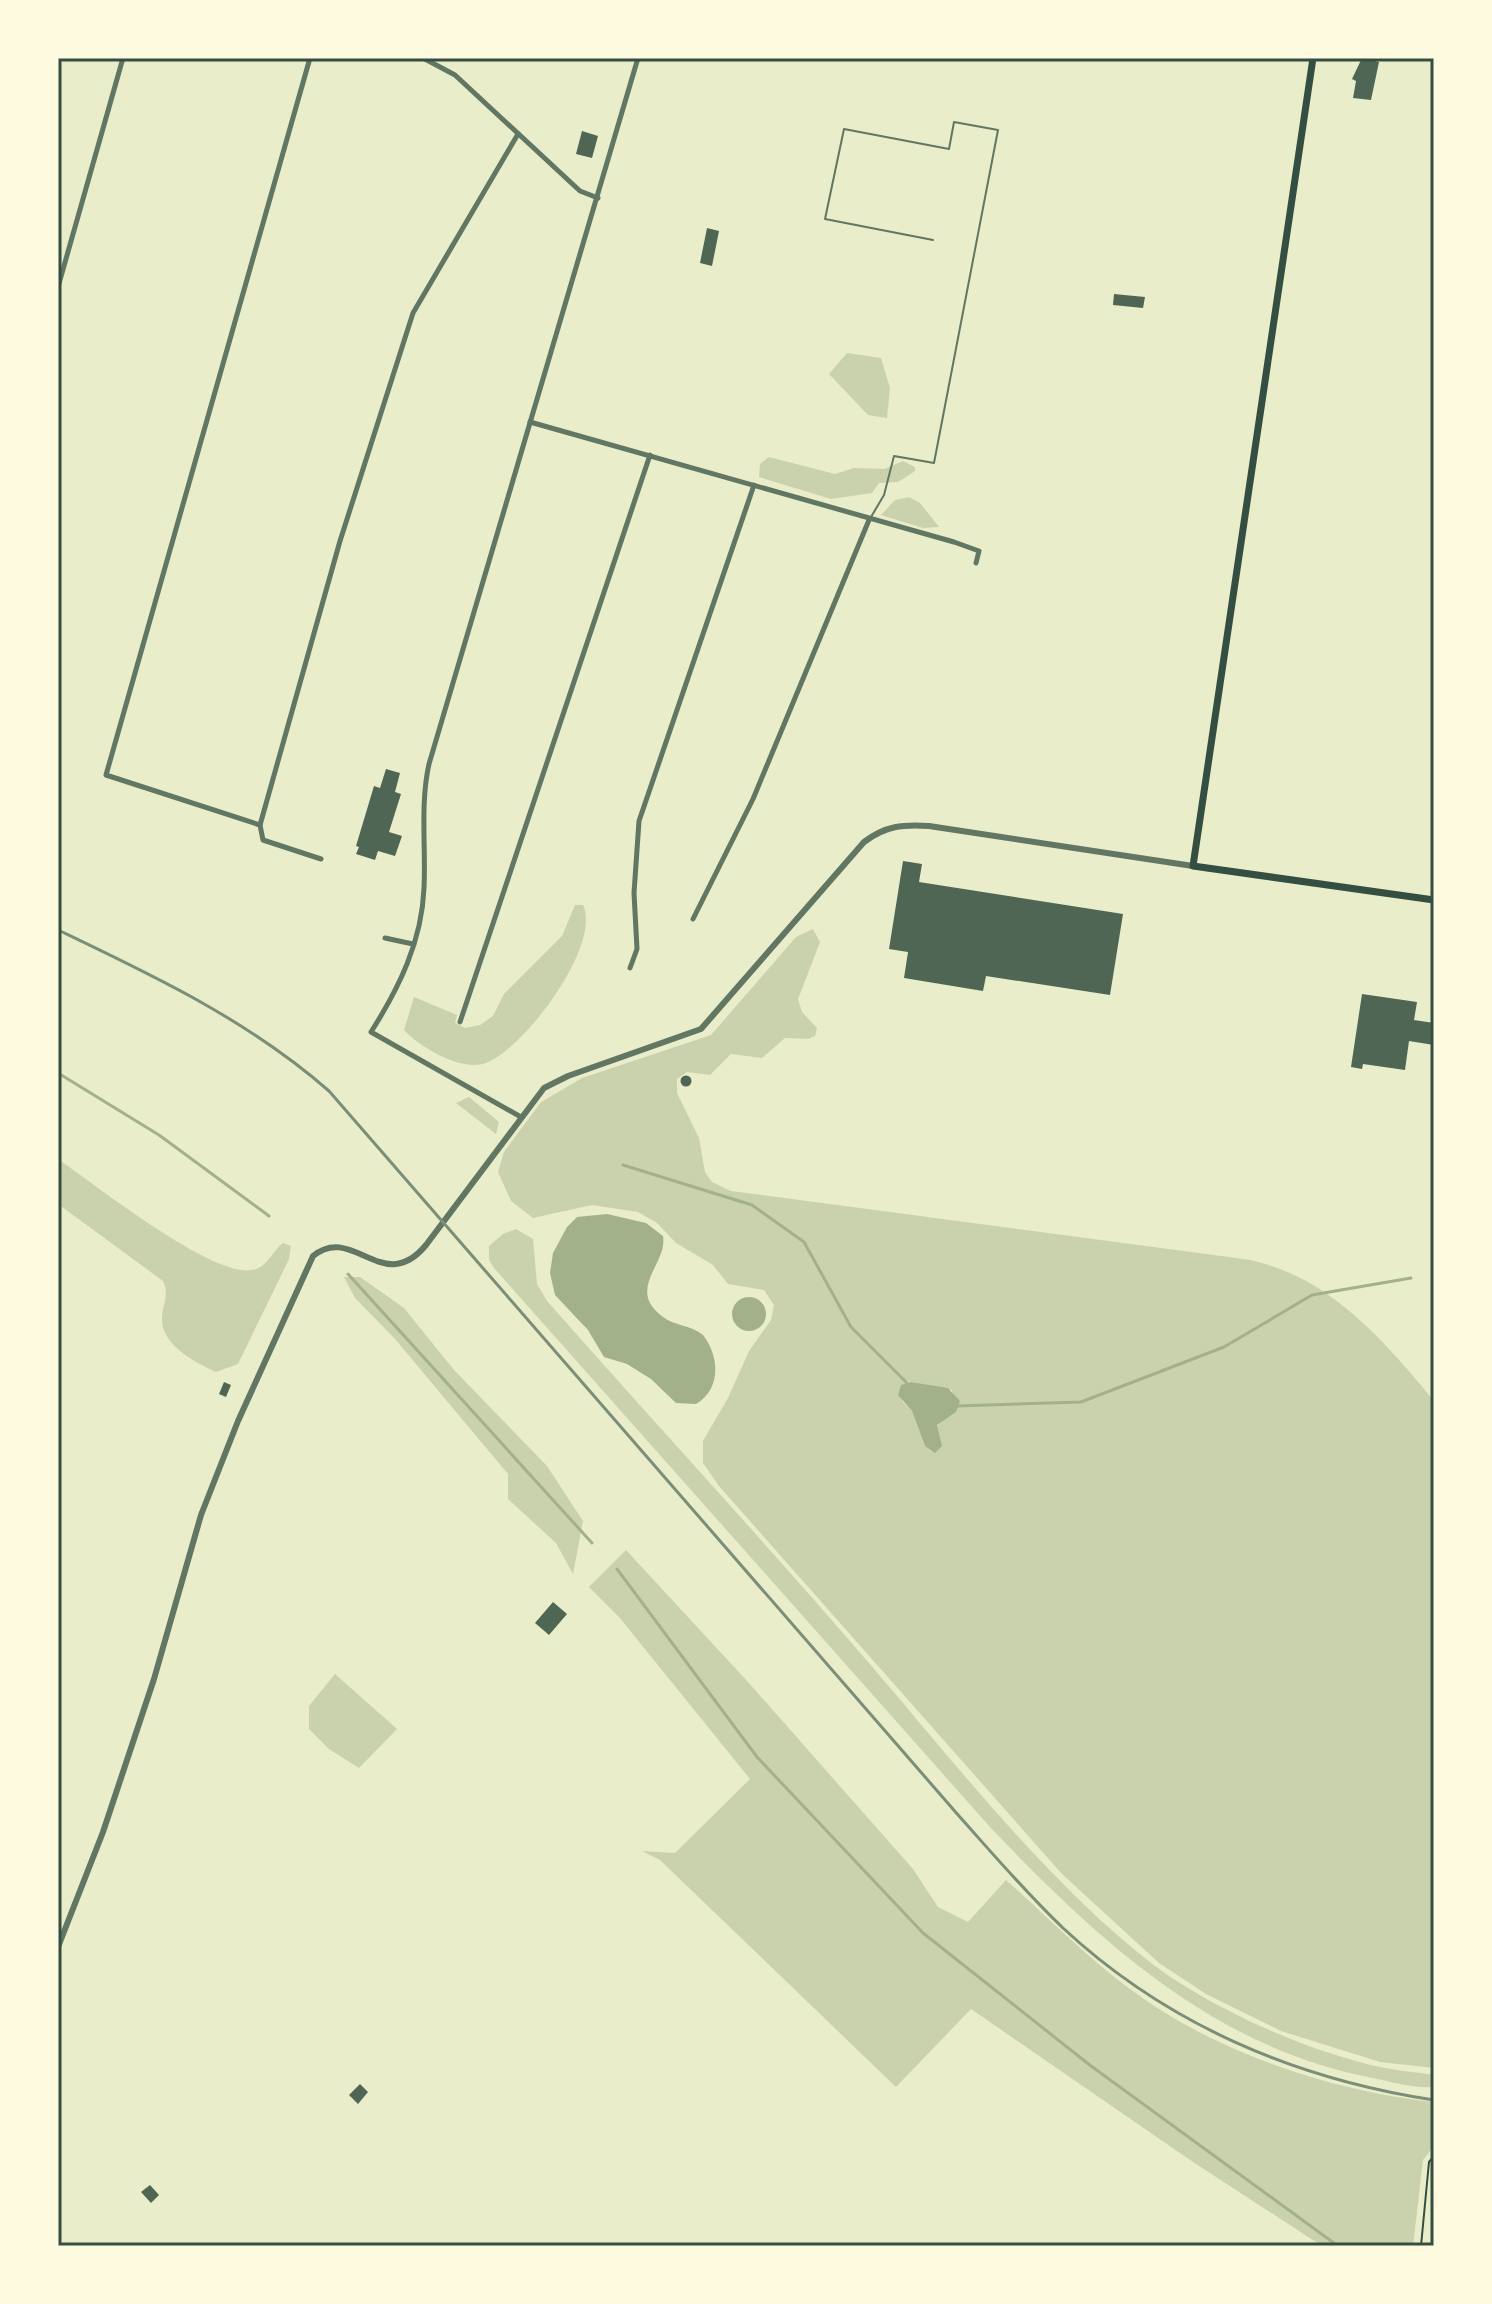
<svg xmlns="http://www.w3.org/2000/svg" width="1492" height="2304" viewBox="0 0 1492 2304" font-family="Arial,sans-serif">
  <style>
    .green { fill: #cad2ad; fill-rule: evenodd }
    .water { fill: #a3b18a }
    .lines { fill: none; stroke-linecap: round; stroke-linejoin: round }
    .stream { stroke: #a3b18a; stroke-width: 3 }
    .building { fill: #4f6655 }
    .path { stroke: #344e41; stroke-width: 2 }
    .service { stroke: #617663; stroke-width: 2 }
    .minor { stroke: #617663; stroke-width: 5 }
    .tertiary { stroke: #617663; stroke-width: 6 }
    .secondary { stroke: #344e41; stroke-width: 7 }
    .rail { stroke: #7c8e77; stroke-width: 3 }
    .neatline { fill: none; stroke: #344e41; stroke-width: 3 }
  </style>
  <rect width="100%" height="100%" fill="#e9edc9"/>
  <g class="green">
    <polygon points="847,353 881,358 890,388 887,418 868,415 829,374"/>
    <polygon points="769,457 835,474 854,468 884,469 903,461 915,467 915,471 898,482 879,483 872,493 831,499 759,477 760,464"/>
    <polygon points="909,497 920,503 939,527 923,528 881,515 895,500"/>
    <path d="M575 905H583C602 945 525 1048 486 1063 462 1072 421 1048 404 1030L414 997 457 1015 455 1023 465 1028 480 1025 493 1016 504 994 562 936Z"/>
    <path d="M813 929 820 942 798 999 802 1012 817 1028 815 1036 808 1039 785 1038 762 1058 731 1054 710 1075 687 1072 677 1079V1093L699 1138 705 1172 712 1182 731 1191 1244 1259C1326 1273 1383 1339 1434 1401V2068L1380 2062 1281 2031 1206 1994 1159 1963 1062 1874 719 1486 703 1463V1441L728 1398 749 1351 771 1320 774 1305 764 1290 728 1284 713 1265 676 1243 657 1223 638 1212 592 1205 533 1218 511 1201 498 1172 504 1152 541 1102 582 1078 711 1035 796 937ZM907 1381 952 1390 953 1414 940 1422 936 1429 941 1442 925 1446 912 1411 902 1401Z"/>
    <polygon points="469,1097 499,1122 496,1134 456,1103"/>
    <path d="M58 1159C94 1184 212 1277 251 1270 268 1268 271 1252 283 1243L291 1246 289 1259 238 1364 216 1372C196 1363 161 1345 162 1319 162 1304 170 1296 163 1281L58 1204Z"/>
    <path d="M516 1229 533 1239 537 1284 547 1301C654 1422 763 1540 869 1663 954 1762 1051 1887 1155 1966 1213 2009 1309 2052 1380 2067 1398 2071 1416 2072 1434 2075V2087C1413 2089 1389 2081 1368 2077 1212 2046 1097 1939 990 1827L494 1268 489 1260V1246L503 1234Z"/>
    <polygon points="344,1277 360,1277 404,1308 454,1370 547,1466 583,1521 573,1574 556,1543 508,1499 508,1474 395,1339 355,1298"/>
    <path d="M626 1550 748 1682 913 1869 938 1907 968 1922 1006 1880C1051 1920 1094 1965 1144 1999 1224 2055 1337 2092 1434 2102V2146L1423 2160 1413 2246H1322L1190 2160 971 2009 896 2087 660 1860 642 1851 675 1853 750 1779 619 1617 589 1587Z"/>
    <polygon points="335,1674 397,1729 359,1768 329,1749 309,1729 309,1706"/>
  </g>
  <g class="water">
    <path d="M607 1214 646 1223 663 1236C668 1264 625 1289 663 1317 675 1326 691 1325 703 1335 720 1357 721 1389 696 1404L676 1403 651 1379 627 1364 604 1357 588 1330 555 1295 550 1273 553 1253 567 1227 577 1217Z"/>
    <circle cx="749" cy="1314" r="17"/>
    <polygon points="911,1382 948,1388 960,1401 956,1412 937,1425 942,1446 935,1453 925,1446 912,1411 898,1395 901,1385"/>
  </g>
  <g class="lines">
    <g class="stream">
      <polyline points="58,1073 159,1135 269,1216"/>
      <polyline points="623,1165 752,1205 804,1242 851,1327 907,1383"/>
      <polyline points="348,1274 592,1543"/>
      <polyline points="957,1406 1081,1402 1224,1347 1312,1295 1411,1278"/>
      <polyline points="617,1569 757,1757 923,1933 1091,2066 1338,2246"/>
    </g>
  </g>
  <g class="building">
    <polygon points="1362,58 1379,62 1371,100 1353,98 1356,81 1352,79"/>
    <polygon points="582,131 598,136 592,158 576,154"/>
    <polygon points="707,228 719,231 712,266 700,263"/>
    <polygon points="1114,294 1145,297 1143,308 1113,305"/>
    <polygon points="386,769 400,773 395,792 401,794 389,832 402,836 395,856 378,851 375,860 356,854 359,847 356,846 374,786 380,788"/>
    <polygon points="903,861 922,864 919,882 1123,914 1110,995 986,976 983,991 904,978 908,952 889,949"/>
    <polygon points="1362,994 1417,1002 1414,1020 1434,1023 1434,1045 1409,1041 1405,1070 1363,1064 1362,1069 1351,1067"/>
    <circle cx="686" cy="1081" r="5.5"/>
    <polygon points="224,1382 231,1385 226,1397 219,1394"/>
    <polygon points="553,1602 567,1614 549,1635 535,1623"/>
    <polygon points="360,2084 368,2092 358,2104 349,2095"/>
    <polygon points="150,2185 159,2195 151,2203 141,2192"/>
  </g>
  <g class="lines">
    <polyline class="path" points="1421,2246 1429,2162 1434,2156"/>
    <polyline class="service" points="871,517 884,495 894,456 934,463 998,130 954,122 949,149 844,129 825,219 933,240"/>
    <g class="minor">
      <polyline points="423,58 455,75 580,191 598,198"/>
      <polyline points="58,287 123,58"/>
      <polyline points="530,422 954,542 979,551 976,563"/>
      <polyline points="260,825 106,775 310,58"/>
      <polyline points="321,859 263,840 260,825 340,541 413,313 518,134"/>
      <polyline points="693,919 753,799 869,520"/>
      <polyline points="385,938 413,944"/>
      <polyline points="630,968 637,949 634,893 639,821 754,485"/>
      <polyline points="460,1022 650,455"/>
      <path d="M521 1117 371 1032C399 988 422 941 424 888 426 847 420 804 429 764L638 58"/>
    </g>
    <path class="tertiary" d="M58 1947 103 1832 154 1679 201 1515 238 1421 313 1256C353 1223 383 1297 426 1245L544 1088 568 1076 701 1029 864 842C885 826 903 824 929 826L1193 866"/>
    <polyline class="secondary" points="1313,58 1193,866 1434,900"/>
    <path class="rail" d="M58 930C154 976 248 1020 329 1091L959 1816C993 1854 1026 1893 1063 1928 1166 2024 1295 2079 1434 2100"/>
  </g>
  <rect width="1492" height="2304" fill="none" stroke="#fefae0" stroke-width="120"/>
  <rect x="60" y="60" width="1372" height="2184" class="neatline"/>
</svg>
